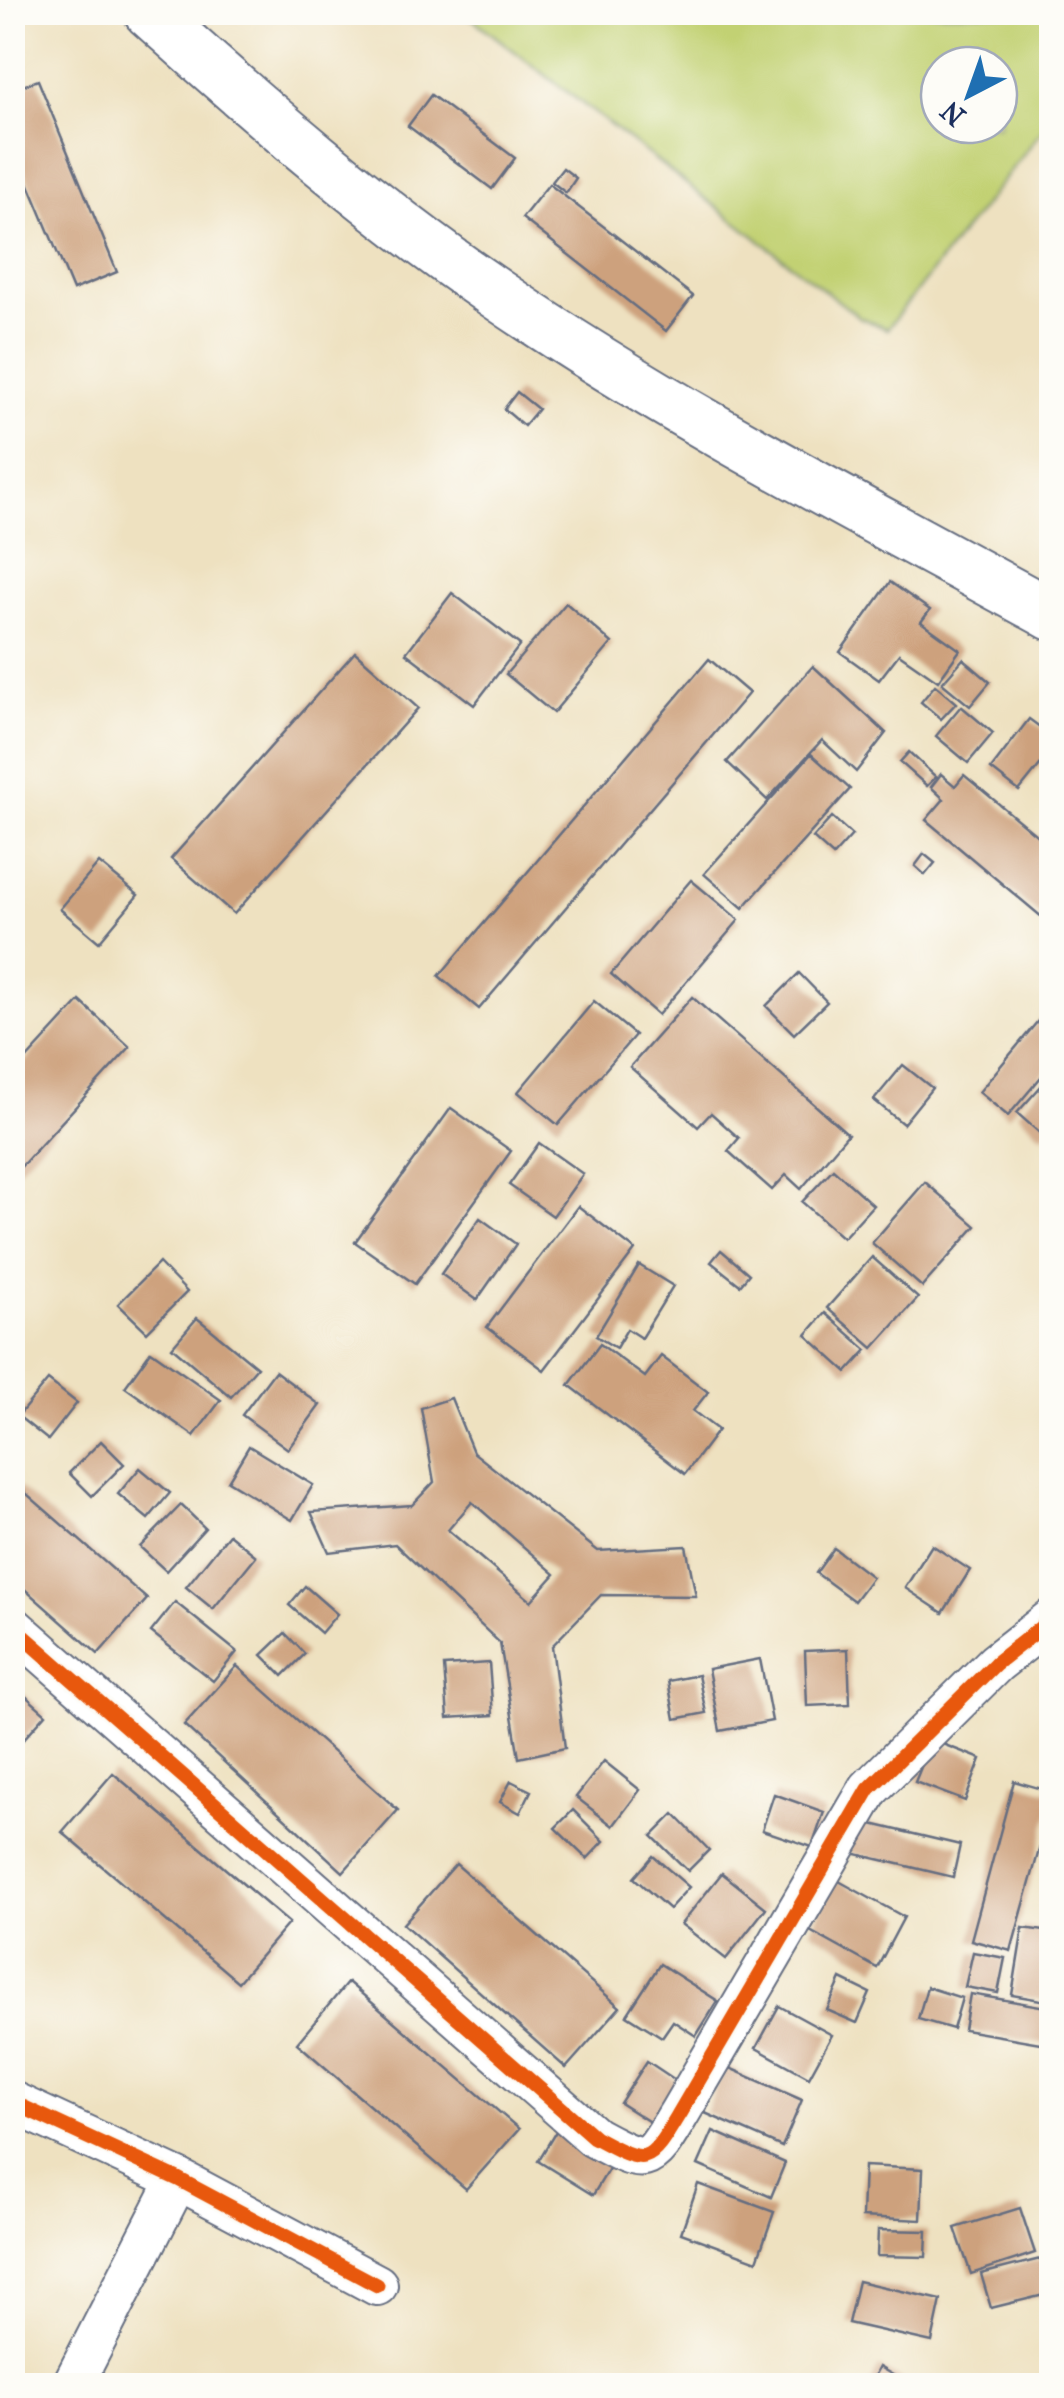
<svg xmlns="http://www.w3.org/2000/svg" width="1064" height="2398" viewBox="0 0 1064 2398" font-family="'IM FELL French Canon',serif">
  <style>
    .green { fill: #c2d173; stroke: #6e8068; stroke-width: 2.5; fill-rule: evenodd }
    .building { fill: #cda17d; fill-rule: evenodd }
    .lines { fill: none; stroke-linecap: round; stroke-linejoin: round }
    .minor-casing { stroke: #656d80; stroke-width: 44 }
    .major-casing { stroke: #656d80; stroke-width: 54 }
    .minor { stroke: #fff; stroke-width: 40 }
    .major { stroke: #fff; stroke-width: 50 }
    .cycleway-casing { stroke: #fdfcf7; stroke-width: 21 }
    .cycleway { stroke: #e8590c; stroke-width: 15 }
  </style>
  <rect width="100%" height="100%" fill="#fdfcf7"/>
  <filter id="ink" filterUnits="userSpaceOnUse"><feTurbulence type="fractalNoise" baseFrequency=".01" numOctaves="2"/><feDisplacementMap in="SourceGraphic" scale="20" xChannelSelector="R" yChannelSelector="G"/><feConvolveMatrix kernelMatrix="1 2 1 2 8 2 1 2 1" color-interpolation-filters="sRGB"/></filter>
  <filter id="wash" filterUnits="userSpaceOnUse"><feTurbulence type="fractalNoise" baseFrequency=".0048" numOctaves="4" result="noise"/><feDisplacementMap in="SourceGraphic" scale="40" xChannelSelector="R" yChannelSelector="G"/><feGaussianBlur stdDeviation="2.25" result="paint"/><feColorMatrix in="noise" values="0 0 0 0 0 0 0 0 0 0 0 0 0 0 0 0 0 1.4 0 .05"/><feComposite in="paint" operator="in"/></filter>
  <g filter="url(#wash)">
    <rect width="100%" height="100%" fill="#eee1c0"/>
    <path class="green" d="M465 13H1051V119L887 329 859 317ZM939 65H999V125H939Z"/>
    <g id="blocks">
      <g class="building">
        <polygon points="38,80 117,272 73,290 12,144 12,90"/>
        <polygon points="431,95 515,158 492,189 408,126"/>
        <polygon points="563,168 576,178 566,193 552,182"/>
        <polygon points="549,184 693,296 666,331 522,218"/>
        <polygon points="517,392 538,409 524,426 504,409"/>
        <polygon points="890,582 930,610 921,622 960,650 938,681 899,654 879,680 840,652"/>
        <polygon points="452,593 520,645 474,705 406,653"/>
        <polygon points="566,603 612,643 553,713 506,674"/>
        <polygon points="355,652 418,708 234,914 171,859"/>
        <polygon points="709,659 749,693 479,1009 439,976"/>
        <polygon points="963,659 990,682 970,706 942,683"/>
        <polygon points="813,666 886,733 856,772 822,740 767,800 727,762"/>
        <polygon points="935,685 956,703 941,719 921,702"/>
        <polygon points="961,706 993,733 968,763 936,736"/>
        <polygon points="1029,719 1052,736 1052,750 1019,791 991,769"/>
        <polygon points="909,752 936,777 927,786 900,762"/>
        <polygon points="811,754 850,789 743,908 704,874"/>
        <polygon points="941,774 955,786 964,775 1052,848 1052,908 1043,918 926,820 944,799 931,787"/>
        <polygon points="832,817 852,835 833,856 813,838"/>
        <polygon points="924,854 935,863 925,875 915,866"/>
        <polygon points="99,863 138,895 99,942 60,909"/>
        <polygon points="691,880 739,920 658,1015 611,974"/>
        <polygon points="799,973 827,1002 794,1034 766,1006"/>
        <polygon points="692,997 848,1134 801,1189 786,1175 772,1190 728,1151 739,1138 711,1113 698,1127 630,1067"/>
        <polygon points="80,1001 130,1047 16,1172 12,1169 12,1075"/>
        <polygon points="594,1001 635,1035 558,1125 518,1092"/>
        <polygon points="1052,1004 1052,1064 1008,1116 979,1092"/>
        <polygon points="903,1065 932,1088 903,1124 874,1100"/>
        <polygon points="1052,1074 1052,1126 1043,1136 1017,1113"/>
        <polygon points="451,1108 511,1151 415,1284 355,1242"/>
        <polygon points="539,1143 583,1174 553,1216 509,1185"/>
        <polygon points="833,1169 873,1205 843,1238 802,1202"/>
        <polygon points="925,1182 976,1226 922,1287 872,1243"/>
        <polygon points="578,1206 635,1250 544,1370 487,1327"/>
        <polygon points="480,1218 516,1244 477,1300 441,1274"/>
        <polygon points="721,1250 749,1274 740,1285 711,1262"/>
        <polygon points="872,1257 918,1298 873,1348 827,1308"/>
        <polygon points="159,1263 187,1292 147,1332 118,1304"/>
        <polygon points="639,1265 673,1286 641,1338 627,1329 616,1348 596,1336"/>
        <polygon points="825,1313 867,1350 847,1372 806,1335"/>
        <polygon points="197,1318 257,1367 231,1397 172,1347"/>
        <polygon points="600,1344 645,1377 661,1356 708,1392 693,1411 718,1430 685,1474 569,1385"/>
        <polygon points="151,1351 221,1400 194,1436 125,1387"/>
        <polygon points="275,1371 320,1405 288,1449 242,1415"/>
        <polygon points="48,1380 77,1403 48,1440 18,1416"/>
        <path d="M451 1398 473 1452 598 1551 686 1546 696 1596 601 1595 552 1646 565 1748 519 1758 500 1643 395 1544 329 1552 311 1512 412 1505 434 1482 421 1408ZM472 1502 555 1574 531 1601 448 1530Z"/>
        <polygon points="101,1441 124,1464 92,1496 69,1473"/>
        <polygon points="249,1446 313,1485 292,1520 228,1481"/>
        <polygon points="140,1468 170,1493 148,1519 118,1494"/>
        <polygon points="12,1481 147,1599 98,1654 12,1578"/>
        <polygon points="181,1505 205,1528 166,1571 140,1547"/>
        <polygon points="229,1534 256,1556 213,1609 186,1587"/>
        <polygon points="932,1545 970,1570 943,1613 905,1588"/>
        <polygon points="834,1548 872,1577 854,1601 816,1573"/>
        <polygon points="305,1586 337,1614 321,1633 289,1605"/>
        <polygon points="175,1602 237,1652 213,1681 151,1632"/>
        <polygon points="285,1633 305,1654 283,1676 262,1655"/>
        <polygon points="848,1649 850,1704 807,1706 805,1651"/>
        <polygon points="760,1659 772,1721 720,1731 708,1669"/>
        <polygon points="489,1663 493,1715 448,1718 444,1666"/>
        <polygon points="237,1666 398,1810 343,1872 184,1725"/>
        <polygon points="698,1675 706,1713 675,1719 668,1681"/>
        <polygon points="12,1684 46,1714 12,1752"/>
        <polygon points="932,1740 981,1759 965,1801 915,1782"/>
        <polygon points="604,1761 640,1790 613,1826 576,1797"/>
        <polygon points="113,1773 289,1923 238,1982 62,1832"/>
        <polygon points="511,1781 531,1791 520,1813 500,1802"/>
        <polygon points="1014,1781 1052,1792 1052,1803 1011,1951 971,1940"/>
        <polygon points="774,1794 824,1812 812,1847 762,1830"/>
        <polygon points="573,1810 604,1841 587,1859 555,1828"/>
        <polygon points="674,1814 709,1850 688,1871 652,1836"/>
        <polygon points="855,1820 960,1845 953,1877 848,1852"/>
        <polygon points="653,1856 689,1887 669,1909 634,1878"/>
        <polygon points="456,1864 620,2007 566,2068 403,1924"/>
        <polygon points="722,1873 766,1908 726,1959 681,1924"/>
        <polygon points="837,1880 904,1917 877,1968 810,1931"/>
        <polygon points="1023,1928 1052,1932 1052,2002 1012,1995"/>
        <polygon points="973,1952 1005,1958 998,1993 965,1987"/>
        <polygon points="660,1964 718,2001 696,2036 673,2021 662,2037 627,2015"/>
        <polygon points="841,1979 870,1993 857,2023 827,2010"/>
        <polygon points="348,1982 519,2129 466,2189 297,2043"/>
        <polygon points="927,1987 962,1998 953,2029 918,2019"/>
        <polygon points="970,1994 1052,2008 1052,2045 964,2030"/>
        <polygon points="779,2006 832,2035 809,2077 756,2048"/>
        <polygon points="647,2061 686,2087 659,2128 620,2103"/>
        <polygon points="725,2066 802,2100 782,2147 705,2113"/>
        <polygon points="558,2128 613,2162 593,2195 538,2161"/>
        <polygon points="713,2131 785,2163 771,2197 698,2165"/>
        <polygon points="864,2166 923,2169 921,2220 862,2217"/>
        <polygon points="698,2184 774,2212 757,2261 681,2233"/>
        <polygon points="1020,2208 1035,2253 971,2274 955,2228"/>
        <polygon points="878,2230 927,2231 926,2257 877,2256"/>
        <polygon points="1044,2258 1052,2293 991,2308 981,2274"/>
        <polygon points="858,2281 941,2300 932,2342 848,2323"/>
        <polygon points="879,2367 912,2386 869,2386"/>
      </g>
    </g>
  </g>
  <g filter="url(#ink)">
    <use href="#blocks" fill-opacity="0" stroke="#656d80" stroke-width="2.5"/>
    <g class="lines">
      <g class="minor-casing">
        <g id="minor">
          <path d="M12 1626 594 2137C649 2167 648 2165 680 2112L869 1789 996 1663 1052 1619"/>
          <polyline points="12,2102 178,2179 377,2285"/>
          <polyline points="72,2386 178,2179"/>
        </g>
      </g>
      <g class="major-casing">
        <path id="major" d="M149 12C259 111 373 210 495 293 672 414 864 512 1052 615"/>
      </g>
      <use href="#minor" class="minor"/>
      <use href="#major" class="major"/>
      <g class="cycleway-casing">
        <g id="cycleway">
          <path d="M12 1626 594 2137C649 2167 648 2165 680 2112L869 1789 996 1663 1052 1619"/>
          <polyline points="12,2102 178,2179 377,2285"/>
        </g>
      </g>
      <use href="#cycleway" class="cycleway"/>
    </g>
  </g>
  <rect width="1064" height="2398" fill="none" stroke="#fdfcf7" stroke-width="50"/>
  <g transform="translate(969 95) rotate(221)"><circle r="48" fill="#fdfcf7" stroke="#a3aaba" stroke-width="2.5"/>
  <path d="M0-8L18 38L0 25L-18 38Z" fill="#1f6fb2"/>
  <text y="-15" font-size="28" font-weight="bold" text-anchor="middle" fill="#1b2f5e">N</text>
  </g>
</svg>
